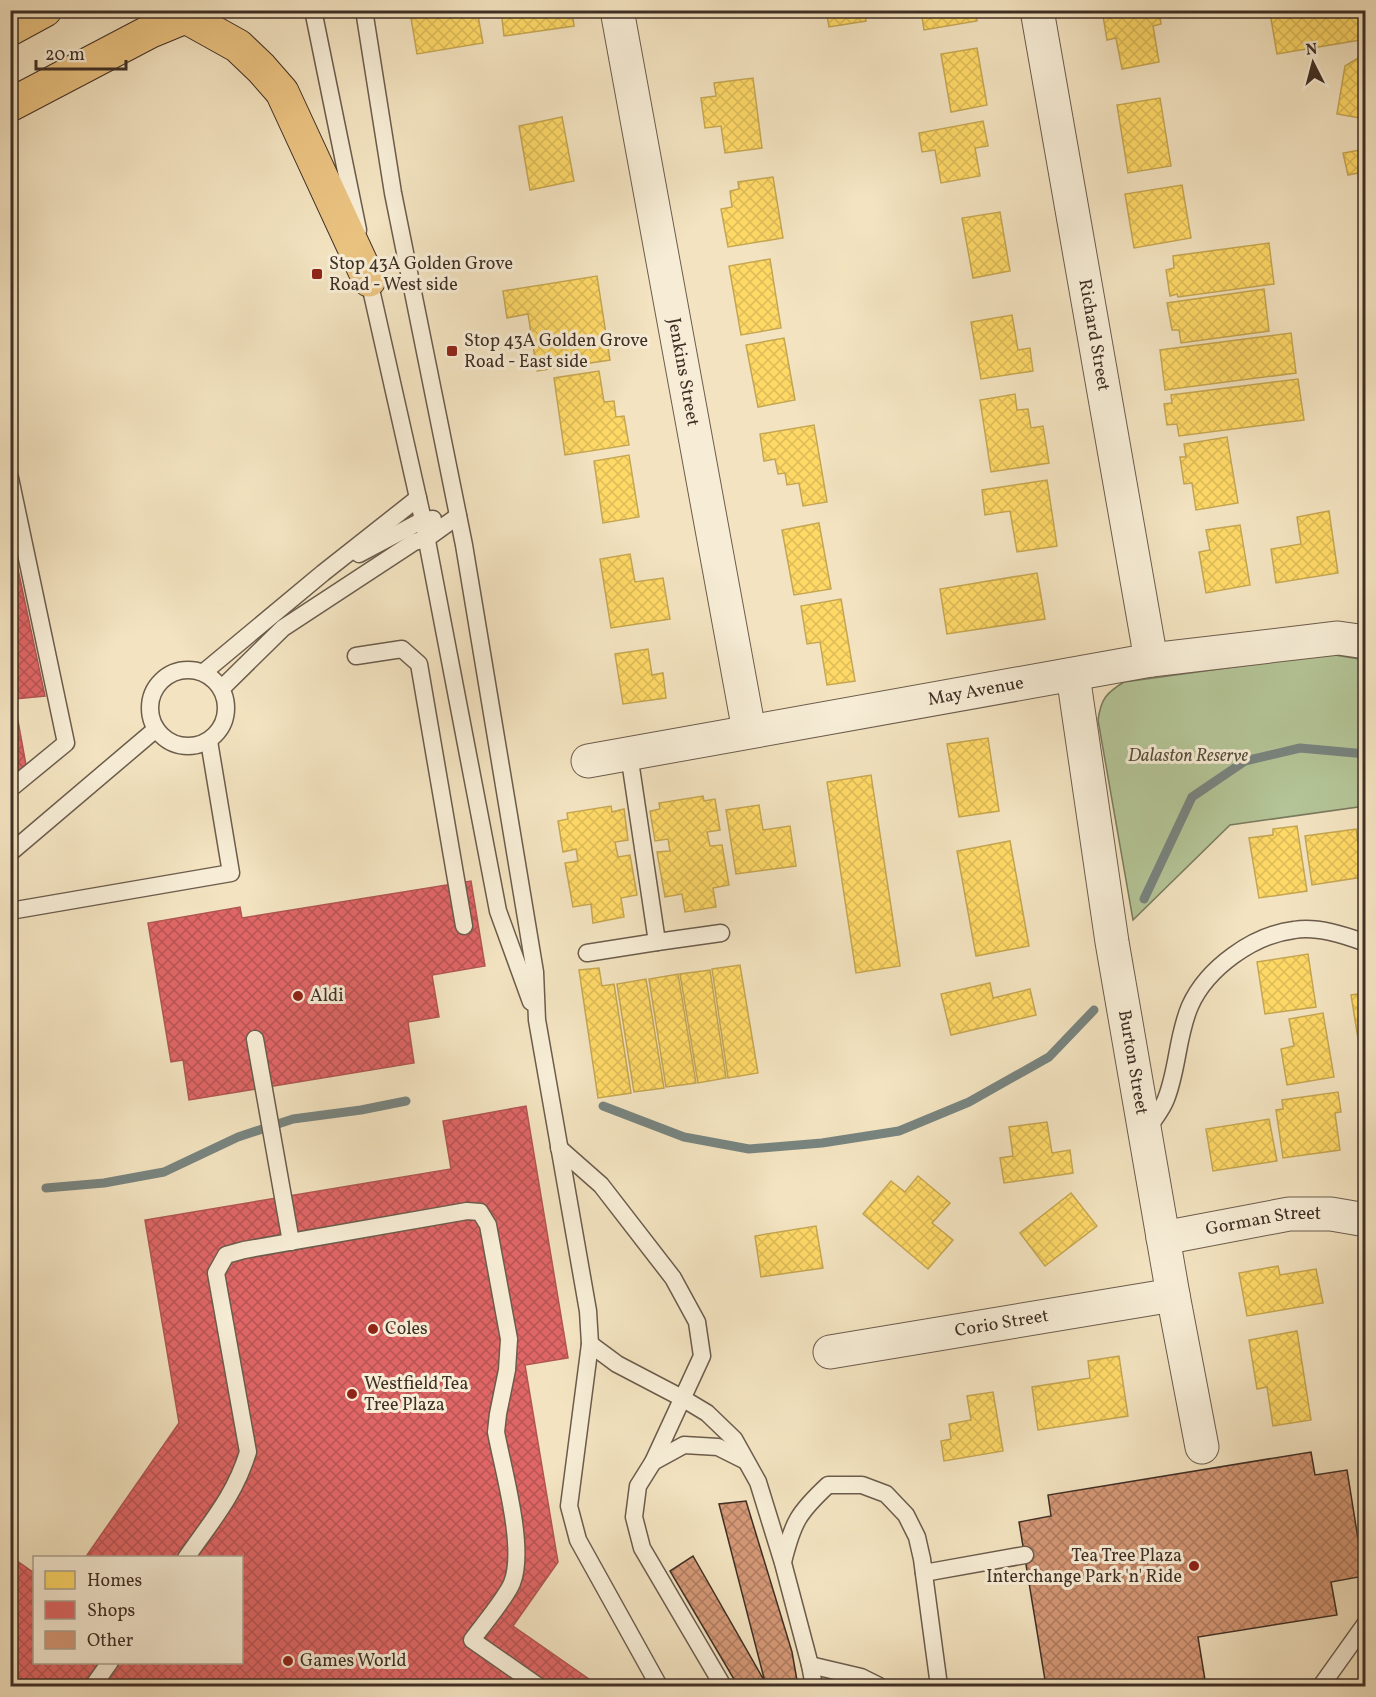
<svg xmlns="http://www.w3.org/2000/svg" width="1376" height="1697" viewBox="0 0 1376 1697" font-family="Vollkorn,serif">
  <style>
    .green { fill: #b4c597; stroke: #7a7a5e; stroke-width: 1.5 }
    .homes { fill: url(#homes-cross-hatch); stroke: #c5a652; stroke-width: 1.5 }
    .shops { fill: url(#shops-cross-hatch); stroke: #b05652; stroke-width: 1.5 }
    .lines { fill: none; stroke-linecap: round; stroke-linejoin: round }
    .stream { stroke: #78847f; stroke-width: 9 }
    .building { fill: url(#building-cross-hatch); stroke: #3f2f25; stroke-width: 1.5 }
    .lane-casing { stroke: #6c5c4c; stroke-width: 19 }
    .street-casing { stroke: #6c5c4c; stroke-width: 35 }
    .highway-casing { stroke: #3f2f25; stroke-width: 35 }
    .lane { stroke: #f7edd6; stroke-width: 16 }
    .street { stroke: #f7edd6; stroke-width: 33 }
    .highway { stroke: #eac280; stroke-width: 33 }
    .poi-dot { fill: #8f2418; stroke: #f7edd6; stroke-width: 2 }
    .labels { text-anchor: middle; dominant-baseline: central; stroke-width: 6; stroke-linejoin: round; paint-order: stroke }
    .poi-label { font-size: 18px; fill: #3f2f25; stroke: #f7edd6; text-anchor: start }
    .street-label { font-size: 18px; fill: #3f2f25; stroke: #f7edd6 }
    .park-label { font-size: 18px; font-style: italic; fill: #564d3c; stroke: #f7edd6 }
  </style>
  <defs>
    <pattern id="homes-cross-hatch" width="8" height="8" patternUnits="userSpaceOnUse" patternTransform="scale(1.5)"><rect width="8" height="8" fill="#ffd966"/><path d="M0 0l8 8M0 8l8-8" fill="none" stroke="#dcbb58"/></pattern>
    <pattern id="shops-cross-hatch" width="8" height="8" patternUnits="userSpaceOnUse" patternTransform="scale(1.5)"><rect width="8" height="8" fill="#e06666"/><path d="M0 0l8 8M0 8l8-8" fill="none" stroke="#b75454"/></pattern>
    <pattern id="building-cross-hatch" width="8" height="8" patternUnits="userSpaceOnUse" patternTransform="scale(1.5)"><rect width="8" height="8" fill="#d59876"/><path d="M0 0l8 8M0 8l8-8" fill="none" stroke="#ae7c61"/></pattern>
  </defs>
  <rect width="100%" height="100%" fill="#f3e3c0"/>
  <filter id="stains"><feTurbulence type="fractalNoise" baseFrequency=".00333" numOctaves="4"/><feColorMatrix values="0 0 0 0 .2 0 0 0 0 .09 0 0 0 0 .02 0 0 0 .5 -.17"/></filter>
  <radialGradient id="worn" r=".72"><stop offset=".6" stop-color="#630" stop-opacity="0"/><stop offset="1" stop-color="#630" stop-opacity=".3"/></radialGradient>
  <path class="green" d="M1329 654 1365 660V806L1230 825 1133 920 1098 720C1101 699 1106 693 1124 682Z"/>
  <g class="homes">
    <polygon points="417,10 477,10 483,43 417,54 410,12"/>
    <polygon points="501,10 572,10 574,26 504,36"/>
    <polygon points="826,10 865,10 866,21 829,27"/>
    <polygon points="921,10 976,10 977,21 924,30"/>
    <polygon points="1102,10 1159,10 1161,24 1153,26 1159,62 1122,69 1116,38 1107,40"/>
    <polygon points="1286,10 1366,10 1366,39 1277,54 1270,13"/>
    <polygon points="977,48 987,105 951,112 941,54"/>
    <polygon points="1366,53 1366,119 1337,114 1345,66"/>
    <polygon points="753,78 762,148 725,153 721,126 705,128 701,98 716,96 714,83"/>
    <polygon points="1160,98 1171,166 1128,173 1117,105"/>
    <polygon points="562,117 574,181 530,190 519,126"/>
    <polygon points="983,121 988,146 975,148 980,176 941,183 935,150 922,152 919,133"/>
    <polygon points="1366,149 1366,214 1358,173 1348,175 1343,153"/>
    <polygon points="773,177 783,238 728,247 721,209 732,207 730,191 739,189 738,182"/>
    <polygon points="1182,185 1191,238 1134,248 1125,194"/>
    <polygon points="1000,212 1010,271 973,278 962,218"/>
    <polygon points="1269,243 1274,284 1178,297 1177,294 1170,296 1166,270 1174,268 1173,256"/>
    <polygon points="770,259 781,328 741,335 729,266"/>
    <polygon points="597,276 610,360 537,371 528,314 507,318 503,291"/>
    <polygon points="1264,289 1269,331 1181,343 1179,330 1172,330 1167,303"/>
    <polygon points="1012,315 1018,350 1030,348 1033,371 981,379 971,322"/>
    <polygon points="1291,333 1296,373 1165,390 1160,350"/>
    <polygon points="784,338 795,400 758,407 746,345"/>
    <polygon points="599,371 604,402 614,401 616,417 624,416 629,445 565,455 554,378"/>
    <polygon points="1298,379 1304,420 1179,436 1177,424 1167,425 1164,404 1172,403 1171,395"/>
    <polygon points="1015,394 1017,410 1028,409 1031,428 1043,426 1049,463 991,472 980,400"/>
    <polygon points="814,425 827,502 803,506 799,483 787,485 785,473 778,474 775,459 764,461 760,434"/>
    <polygon points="1227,437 1238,503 1196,510 1192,483 1184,484 1180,457 1186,457 1184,444"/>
    <polygon points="629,455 639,517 603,523 594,461"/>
    <polygon points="1047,480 1057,546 1017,552 1010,511 985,515 982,490"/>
    <polygon points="1329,511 1338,573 1276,583 1271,549 1301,544 1297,517"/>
    <polygon points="819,523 831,589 794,595 782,530"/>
    <polygon points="1240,525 1250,585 1206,593 1199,552 1210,550 1206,530"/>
    <polygon points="630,554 635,582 663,578 670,619 611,628 600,559"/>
    <polygon points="1037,573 1045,619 947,634 940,589"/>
    <polygon points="841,599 855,681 827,685 820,642 807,644 801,606"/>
    <polygon points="648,649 652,675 663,673 666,698 623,704 615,654"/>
    <polygon points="988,738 999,811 959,817 947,744"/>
    <polygon points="871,775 900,966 856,973 827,782"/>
    <polygon points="703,796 704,801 715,799 720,830 707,832 710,846 722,845 729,885 713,888 716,907 685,912 682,894 665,897 657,852 670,851 668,839 655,841 650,811 660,809 659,803"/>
    <polygon points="759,805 763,830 790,826 796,866 736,874 726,810"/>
    <polygon points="611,806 612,812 624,809 628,840 615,842 618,857 630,855 637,895 621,898 624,917 593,923 591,904 573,907 565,863 578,861 576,849 563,852 558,821 568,819 567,813"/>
    <polygon points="1297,826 1307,891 1259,898 1249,838 1273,835 1273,829"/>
    <polygon points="1356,829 1363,877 1312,885 1305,836"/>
    <polygon points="1010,841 1029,946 976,956 957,851"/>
    <polygon points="1308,954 1316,1007 1265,1014 1257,962"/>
    <polygon points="740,965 758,1073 728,1078 712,969"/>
    <polygon points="599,968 602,986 614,984 631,1093 598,1098 579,970"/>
    <polygon points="710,970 726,1078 698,1083 680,974"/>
    <polygon points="678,974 696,1083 666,1087 649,979"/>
    <polygon points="646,979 664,1088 634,1092 617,984"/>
    <polygon points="990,983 993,998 1030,989 1036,1015 951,1035 941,994"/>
    <polygon points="1365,993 1366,1063 1362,1063 1351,995"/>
    <polygon points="1323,1013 1334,1077 1287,1085 1281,1049 1294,1046 1289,1019"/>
    <polygon points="1338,1092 1341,1112 1335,1113 1340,1150 1283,1158 1276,1110 1283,1109 1282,1100"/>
    <polygon points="1269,1119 1277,1161 1213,1171 1206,1129"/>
    <polygon points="1047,1122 1052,1153 1070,1150 1073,1173 1004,1183 1000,1158 1013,1156 1009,1127"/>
    <polygon points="918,1176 950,1203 932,1223 953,1240 928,1269 863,1214 891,1181 905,1192"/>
    <polygon points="1071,1193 1097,1226 1045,1266 1020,1233"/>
    <polygon points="816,1226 823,1268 761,1277 755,1236"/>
    <polygon points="1278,1266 1280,1275 1316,1269 1323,1303 1247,1316 1239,1273"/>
    <polygon points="1297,1331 1311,1420 1273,1426 1267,1387 1257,1389 1249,1340"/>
    <polygon points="1119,1356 1128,1416 1038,1430 1032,1387 1090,1378 1088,1361"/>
    <polygon points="993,1392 1003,1451 944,1461 941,1441 951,1439 949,1424 971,1420 967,1396"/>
  </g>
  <g class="shops">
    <polygon points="10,532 45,696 14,699 26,765 10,777"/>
    <polygon points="471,881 485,966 432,975 439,1017 408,1022 414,1063 189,1100 183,1060 171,1062 148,923 240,907 242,918"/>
    <polygon points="526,1106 568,1358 525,1365 558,1562 513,1626 599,1686 10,1686 10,1556 34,1573 34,1662 242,1662 242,1558 85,1558 179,1423 145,1220 451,1169 443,1121"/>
  </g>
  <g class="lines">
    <g class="stream">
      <polyline points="1144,899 1192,797 1245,761 1300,748 1366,754"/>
      <polyline points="603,1106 684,1137 749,1149 822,1143 899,1131 969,1102 1049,1057 1094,1010"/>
      <polyline points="46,1188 104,1183 164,1172 238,1137 293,1119 361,1110 406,1101"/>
    </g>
  </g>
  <g class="building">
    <polygon points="1311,1452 1315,1475 1347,1470 1364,1576 1331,1582 1337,1615 1198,1637 1206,1686 1046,1686 1019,1522 1051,1516 1048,1495"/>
    <polygon points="746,1501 792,1652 798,1686 738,1686 670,1571 693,1556 765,1682 719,1504"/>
  </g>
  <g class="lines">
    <g class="lane-casing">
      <g id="lane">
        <polyline points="313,10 358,230"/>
        <polyline points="364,10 393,193 464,545 535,972 537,1020 588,1311 590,1344 569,1506 578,1540 659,1686"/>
        <polyline points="368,276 423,520 498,911 531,1002"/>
        <polyline points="10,478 66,743 10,789"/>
        <polyline points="359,554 423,520 433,519"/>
        <polyline points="356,656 402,649 419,664 464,926"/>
        <circle cx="188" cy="708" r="38"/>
        <polyline points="204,672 323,573 418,498"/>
        <polyline points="222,688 283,628 414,542 426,539 458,516"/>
        <polyline points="10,853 156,729"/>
        <polyline points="16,910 231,873 209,741"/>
        <polyline points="657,942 721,933"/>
        <polyline points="587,953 657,942 629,754"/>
        <polyline points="255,1039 291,1242"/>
        <path d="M1147 1130C1153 1120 1162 1110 1166 1099 1178 1069 1177 1036 1190 1006 1207 968 1253 935 1294 930 1317 926 1344 935 1366 943"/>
        <polyline points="559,1148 601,1185 673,1278 697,1322 702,1356 653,1462 638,1486 634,1517 642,1548 723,1686"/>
        <polyline points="590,1344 617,1364 682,1398 707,1413 734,1439 758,1482 783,1563 810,1665 814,1686"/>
        <polyline points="653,1462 684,1445 718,1447 744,1460"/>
        <path d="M186 1558C211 1522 235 1495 248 1452L216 1273 226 1255 244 1250 467 1211 480 1212 488 1225 509 1339 507 1370 498 1414 496 1432C503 1470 526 1548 512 1583 506 1598 482 1626 472 1640L538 1686"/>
        <path d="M783 1562C793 1522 798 1513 828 1485H862L886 1494 906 1515 917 1537 922 1559 939 1686"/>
        <polyline points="924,1573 1025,1555"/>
        <polyline points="810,1665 861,1677 879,1686"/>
        <polyline points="93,1686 110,1662"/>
        <polyline points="1321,1686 1366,1623"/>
      </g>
    </g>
    <g class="street-casing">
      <g id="street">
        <path id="s1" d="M617 10 749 731"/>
        <path id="s2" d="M1037 10 1151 660"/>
        <path id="s3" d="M1073 675 1112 942 1173 1295 1202 1447"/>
        <path id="s4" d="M588 761 1151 660 1338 638 1366 642"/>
        <path id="s5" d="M1163 1238 1289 1214H1331L1366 1220"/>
        <path id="s6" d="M830 1352 1173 1295"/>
      </g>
    </g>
    <g class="highway-casing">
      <g id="highway">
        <polyline points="186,17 238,46 261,68 282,92 369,280"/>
        <polyline points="10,29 45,10"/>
        <polyline points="10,105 151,31 202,10"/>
      </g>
    </g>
    <use href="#lane" class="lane"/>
    <use href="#street" class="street"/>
    <use href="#highway" class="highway"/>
  </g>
  <g class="poi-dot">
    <rect x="311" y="268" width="12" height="12" rx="3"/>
    <rect x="446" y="345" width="12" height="12" rx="3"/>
    <circle cx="298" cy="996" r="6"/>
    <circle cx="373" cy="1329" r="6"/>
    <circle cx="352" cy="1394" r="6"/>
    <circle cx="1194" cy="1566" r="6"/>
    <circle cx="288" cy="1661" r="6"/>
  </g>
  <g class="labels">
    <g class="poi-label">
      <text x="329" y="264">Stop 43A Golden Grove<tspan x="329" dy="21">Road - West side</tspan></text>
      <text x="464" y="341">Stop 43A Golden Grove<tspan x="464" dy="21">Road - East side</tspan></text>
      <text x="310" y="996">Aldi</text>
      <text x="385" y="1329">Coles</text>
      <text x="364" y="1384">Westfield Tea<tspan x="364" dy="21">Tree Plaza</tspan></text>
      <text x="1182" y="1556" text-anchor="end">Tea Tree Plaza<tspan x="1182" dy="21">Interchange Park 'n' Ride</tspan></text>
      <text x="300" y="1661">Games World</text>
    </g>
    <g class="street-label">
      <text stroke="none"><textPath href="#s2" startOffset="330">Richard Street</textPath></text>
      <text stroke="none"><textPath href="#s1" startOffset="368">Jenkins Street</textPath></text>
      <text stroke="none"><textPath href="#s4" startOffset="394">May Avenue</textPath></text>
      <text stroke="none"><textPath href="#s3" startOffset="392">Burton Street</textPath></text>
      <text stroke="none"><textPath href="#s5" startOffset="102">Gorman Street</textPath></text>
      <text stroke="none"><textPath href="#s6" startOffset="174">Corio Street</textPath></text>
    </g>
    <g class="park-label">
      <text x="1188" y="756">Dalaston Reserve</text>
    </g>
  </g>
  <rect width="1376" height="1697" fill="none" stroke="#f3e3c0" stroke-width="36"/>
  <rect x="12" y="12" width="1352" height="1673" fill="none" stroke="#3f2f25" stroke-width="3"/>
  <rect x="18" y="18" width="1340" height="1661" fill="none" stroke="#3f2f25" stroke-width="1.5"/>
  <rect x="33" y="1556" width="210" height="108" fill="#f7edd6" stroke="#ada18f" stroke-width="1.5"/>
  <rect x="45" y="1571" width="30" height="18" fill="#ffd966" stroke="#ada18f" stroke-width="1.5"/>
  <text x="87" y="1586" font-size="18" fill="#3f2f25">Homes</text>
  <rect x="45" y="1601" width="30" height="18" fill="#e06666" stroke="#ada18f" stroke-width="1.5"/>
  <text x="87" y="1616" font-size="18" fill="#3f2f25">Shops</text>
  <rect x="45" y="1631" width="30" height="18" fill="#d59876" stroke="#ada18f" stroke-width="1.5"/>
  <text x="87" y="1646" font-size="18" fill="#3f2f25">Other</text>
  <g transform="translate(1313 63) rotate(354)" stroke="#f7edd6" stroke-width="4.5" paint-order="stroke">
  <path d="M0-4.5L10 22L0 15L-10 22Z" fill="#3f2f25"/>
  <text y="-9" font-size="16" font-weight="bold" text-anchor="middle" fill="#3f2f25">N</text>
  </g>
  <path d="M36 60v9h90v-9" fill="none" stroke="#3f2f25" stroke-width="3"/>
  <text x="45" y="60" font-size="18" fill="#3f2f25" stroke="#f7edd6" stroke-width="4.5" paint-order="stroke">20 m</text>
  <rect width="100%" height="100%" filter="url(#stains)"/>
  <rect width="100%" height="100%" fill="url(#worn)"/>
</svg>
